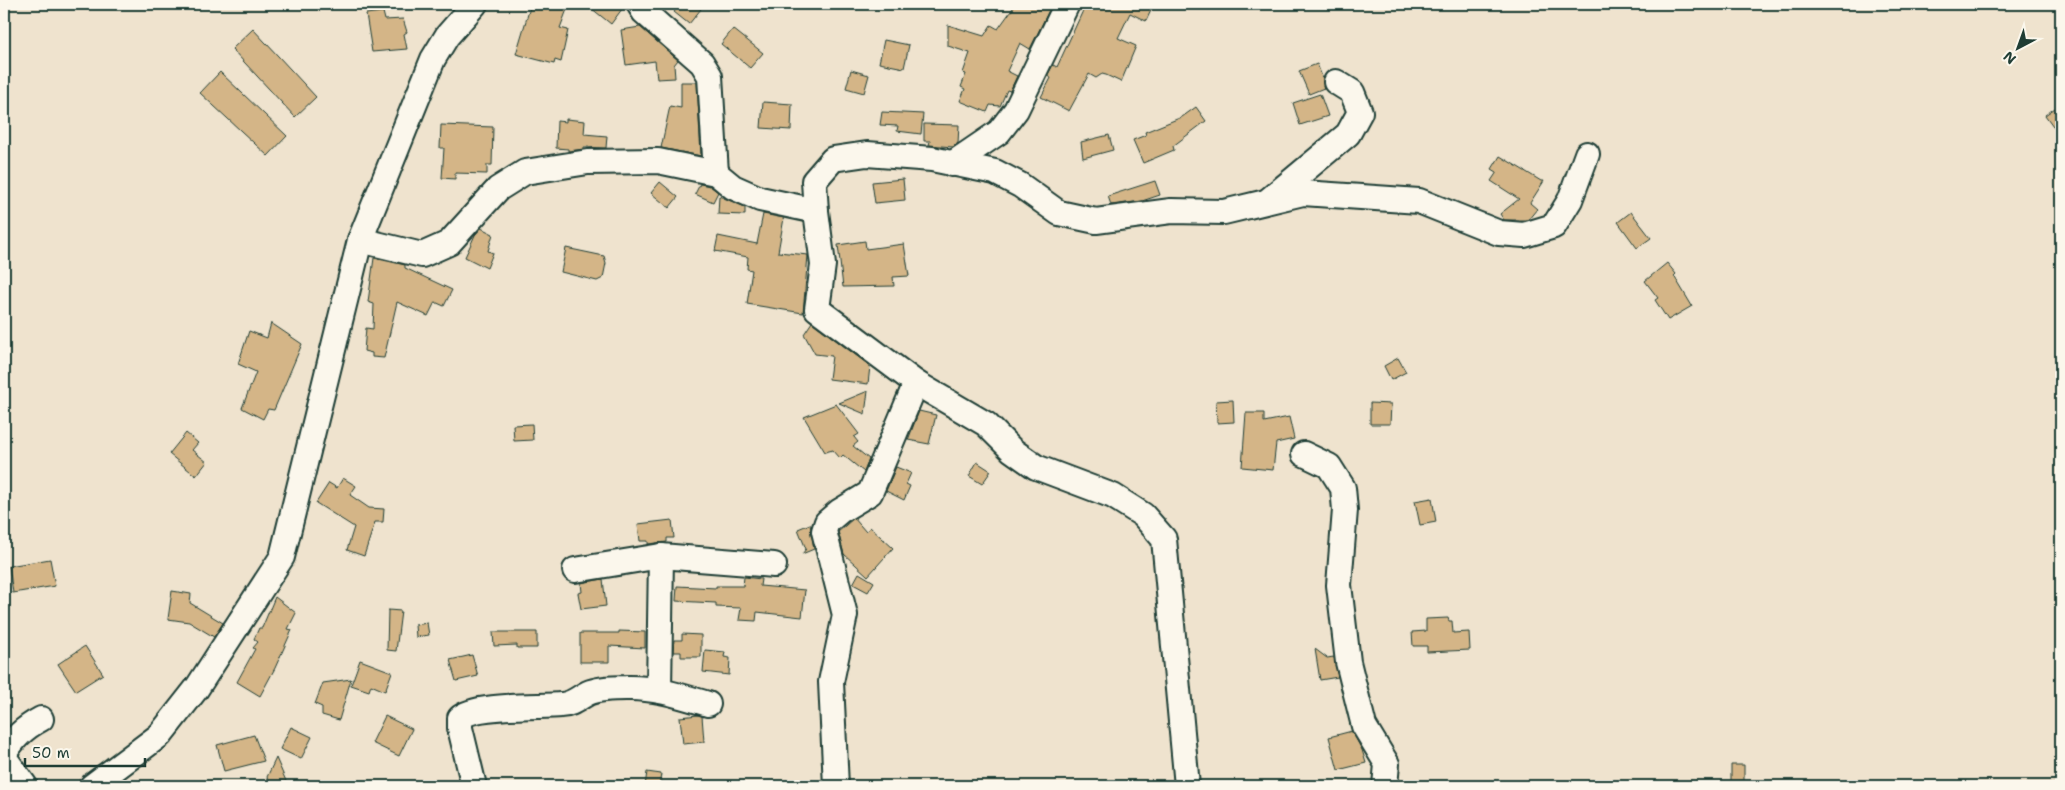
<svg xmlns="http://www.w3.org/2000/svg" width="2065" height="790" viewBox="0 0 2065 790" font-family="'Shantell Sans',sans-serif">
  <style>
    .building { fill: #d4b587; stroke: #1f3d34 }
    .lines { fill: none; stroke-linecap: round; stroke-linejoin: round }
    .minor-casing { stroke: #1f3d34; stroke-width: 28 }
    .minor { stroke: #fbf7ec; stroke-width: 24 }
  </style>
  <rect width="100%" height="100%" fill="#efe3ce"/>
  <filter id="ink" filterUnits="userSpaceOnUse"><feTurbulence type="fractalNoise" baseFrequency=".02" numOctaves="2"/><feDisplacementMap in="SourceGraphic" scale="10" xChannelSelector="R" yChannelSelector="G"/><feConvolveMatrix kernelMatrix="1 2 1 2 8 2 1 2 1" color-interpolation-filters="sRGB"/></filter>
  <g filter="url(#ink)">
    <g class="building">
      <polygon points="531,4 569,4 560,28 568,30 561,62 555,60 554,64 516,54"/>
      <polygon points="586,4 615,4 622,9 611,24"/>
      <polygon points="680,4 695,4 701,9 689,24 674,12"/>
      <polygon points="1016,4 1052,4 1030,49 1020,43 1007,71 1017,76 1010,91 1007,90 1000,106 990,105 987,112 960,101 965,89 961,87 966,74 963,73 970,53 948,46 948,25 984,36 991,25 998,29"/>
      <polygon points="1086,4 1154,4 1146,21 1130,13 1118,38 1136,46 1121,82 1106,75 1102,74 1096,78 1089,74 1069,111 1041,97 1051,78 1047,76 1053,65 1057,67"/>
      <polygon points="383,12 385,20 403,19 407,32 404,34 407,49 372,52 366,14"/>
      <polygon points="640,27 678,60 674,65 675,78 657,79 655,61 626,65 621,30"/>
      <polygon points="253,29 316,97 295,117 232,49"/>
      <polygon points="733,29 763,53 750,68 721,44"/>
      <polygon points="884,40 909,45 904,68 879,63"/>
      <polygon points="1317,64 1323,79 1324,88 1309,94 1299,71"/>
      <polygon points="851,70 869,75 864,93 846,88"/>
      <polygon points="220,72 287,136 268,156 200,93"/>
      <polygon points="681,82 697,82 701,156 661,148 670,106 681,108"/>
      <polygon points="1320,94 1328,116 1300,125 1293,103"/>
      <polygon points="763,102 792,104 791,130 761,128"/>
      <polygon points="2061,104 2061,137 2045,115"/>
      <polygon points="1196,107 1206,121 1173,146 1174,150 1143,163 1133,140 1146,135 1145,132 1182,117"/>
      <polygon points="882,112 923,114 921,134 897,131 898,126 880,125"/>
      <polygon points="566,119 585,121 584,134 607,136 606,148 584,147 584,149 568,151 568,149 556,148 557,121 566,122"/>
      <polygon points="924,124 959,125 958,143 953,147 929,145 930,141 924,141"/>
      <polygon points="441,125 493,127 492,165 487,165 487,174 455,173 455,179 442,178 444,148 440,148"/>
      <polygon points="1109,135 1113,150 1083,158 1081,142"/>
      <polygon points="1500,156 1541,181 1544,181 1530,203 1537,209 1528,220 1504,220 1500,214 1519,199 1491,181 1497,172 1492,169"/>
      <polygon points="903,179 905,200 875,203 872,182"/>
      <polygon points="1155,181 1160,195 1142,201 1111,205 1108,196"/>
      <polygon points="660,182 678,197 669,208 651,193"/>
      <polygon points="700,184 710,186 718,192 713,202 695,194"/>
      <polygon points="719,196 745,207 745,215 718,214"/>
      <polygon points="1631,212 1651,238 1637,248 1618,222"/>
      <polygon points="763,214 784,218 778,252 808,255 803,313 747,304 752,270 747,269 748,257 715,251 718,236 757,244"/>
      <polygon points="481,228 493,234 488,251 493,253 487,268 465,257 475,235"/>
      <polygon points="865,241 866,249 904,244 909,276 893,277 894,286 843,287 838,245"/>
      <polygon points="566,248 604,256 606,263 603,278 597,281 561,272"/>
      <polygon points="374,258 405,265 405,268 452,290 444,306 435,302 428,316 397,302 384,358 372,357 372,353 364,351 366,328 373,329 374,304 368,302"/>
      <polygon points="1667,263 1676,274 1674,276 1692,306 1668,320 1655,300 1658,298 1645,281"/>
      <polygon points="812,322 870,366 868,384 829,379 832,356 815,354 804,334"/>
      <polygon points="271,323 302,344 274,410 268,409 263,419 242,408 256,372 238,364 249,331 267,338"/>
      <polygon points="1398,358 1406,372 1391,380 1384,366"/>
      <polygon points="868,391 865,414 839,403"/>
      <polygon points="1233,400 1234,422 1217,423 1216,401"/>
      <polygon points="1370,403 1391,404 1390,424 1370,424"/>
      <polygon points="836,404 859,434 854,437 858,442 853,446 869,459 864,472 843,455 840,458 833,450 825,452 804,417"/>
      <polygon points="919,411 936,415 929,444 908,440"/>
      <polygon points="1246,413 1264,413 1264,422 1289,417 1294,439 1276,443 1273,470 1242,467"/>
      <polygon points="532,424 533,440 514,441 513,425"/>
      <polygon points="186,433 198,443 192,450 207,462 196,476 169,454"/>
      <polygon points="977,462 991,471 982,484 969,476"/>
      <polygon points="896,467 911,473 906,484 910,486 904,500 886,491"/>
      <polygon points="343,478 356,486 350,495 369,508 384,509 383,522 375,522 364,556 347,550 354,527 316,503 329,483 337,488"/>
      <polygon points="1432,498 1436,522 1420,525 1415,501"/>
      <polygon points="854,518 866,532 870,527 893,548 868,576 844,554 838,532"/>
      <polygon points="672,520 674,538 667,538 667,542 648,544 648,541 640,541 638,524"/>
      <polygon points="810,524 814,549 802,554 806,549 798,529"/>
      <polygon points="50,559 55,586 13,593 9,566"/>
      <polygon points="859,573 874,582 868,592 853,584"/>
      <polygon points="744,577 761,579 760,586 805,590 802,617 757,612 756,621 739,620 741,608 716,607 716,603 676,601 677,586 716,588 716,586 743,586"/>
      <polygon points="603,579 606,606 581,609 578,593 582,592 581,583"/>
      <polygon points="172,591 191,594 190,603 223,623 214,637 189,622 168,619"/>
      <polygon points="275,597 296,613 288,629 292,630 275,668 260,696 237,682 255,649 253,648 258,642 254,639 259,628 262,628"/>
      <polygon points="388,610 401,611 396,651 387,650"/>
      <polygon points="1448,618 1449,621 1452,621 1453,633 1469,632 1470,650 1427,652 1427,646 1413,646 1412,632 1426,631 1426,619"/>
      <polygon points="427,623 429,635 416,637 415,625"/>
      <polygon points="619,631 645,632 645,648 609,646 609,662 580,662 580,633 619,633"/>
      <polygon points="493,632 537,632 537,648 517,648 517,645 494,646"/>
      <polygon points="682,634 701,635 701,657 681,657 681,652 673,652 674,640 682,640"/>
      <polygon points="85,646 103,674 76,691 58,664"/>
      <polygon points="1315,649 1327,658 1334,657 1338,677 1320,680"/>
      <polygon points="705,650 725,652 724,657 730,658 729,675 703,672"/>
      <polygon points="472,655 478,676 456,681 450,660"/>
      <polygon points="360,660 392,672 385,691 371,685 369,691 351,685"/>
      <polygon points="351,679 339,720 322,715 322,707 315,704 323,683"/>
      <polygon points="698,715 702,716 704,742 683,744 680,717"/>
      <polygon points="385,716 412,729 399,756 372,743"/>
      <polygon points="291,727 312,737 301,759 280,749"/>
      <polygon points="1352,731 1362,750 1366,763 1338,770 1329,737"/>
      <polygon points="254,735 264,761 224,771 217,745"/>
      <polygon points="276,758 286,781 271,786 267,777"/>
      <polygon points="1731,765 1744,765 1744,781 1731,782"/>
      <polygon points="647,772 661,774 659,786 645,786"/>
    </g>
    <g class="lines">
      <g class="minor-casing">
        <g id="minor">
          <polyline points="639,4 644,12 702,63 710,76 716,173"/>
          <polyline points="952,164 999,132 1016,110 1067,4"/>
          <polyline points="1270,199 1348,134 1360,112 1352,92 1336,82"/>
          <polyline points="816,211 823,265 817,309 916,383 986,424 1012,450 1036,467 1113,496 1143,515 1164,539 1187,786"/>
          <polyline points="360,240 422,255 449,243 498,189 525,172 588,162 658,161 716,173 733,187 760,199 816,211 814,181 833,159 867,154 932,159 995,172 1020,185 1059,213 1096,221 1171,211 1224,212 1303,193 1419,201 1499,233 1524,235 1554,226 1570,200 1587,154"/>
          <polyline points="1304,454 1329,466 1343,488 1345,510 1339,585 1348,662 1364,726 1387,764 1385,786"/>
          <polyline points="661,556 774,565"/>
          <polyline points="575,570 661,556 659,690"/>
          <path d="M4 754C14 738 24 728 41 719"/>
          <polyline points="4,757 25,786"/>
          <polyline points="92,786 160,735 197,688 282,557 360,240 433,59 447,36 475,4"/>
          <path d="M474 786 460 728V718C474 704 539 707 561 705 572 705 578 698 588 693 597 689 615 688 626 688 654 687 681 696 708 704"/>
          <polyline points="836,786 831,682 845,615 824,531 827,522 840,511 870,493 916,383"/>
        </g>
      </g>
      <use href="#minor" class="minor"/>
    </g>
  </g>
  <rect width="2065" height="790" fill="none" stroke="#fbf7ec" stroke-width="20"/>
  <rect x="10" y="10" width="2045" height="770" fill="none" stroke="#1f3d34" stroke-width="2" filter="url(#ink)"/>
  <g transform="translate(2018 48) rotate(221)" stroke="#fbf7ec" stroke-width="4" paint-order="stroke">
  <path d="M0-4L9 19L0 12L-9 19Z" fill="#1f3d34"/>
  <text y="-8" font-size="14" font-weight="bold" text-anchor="middle" fill="#1f3d34">N</text>
  </g>
  <path d="M25 758v8h120v-8" fill="none" stroke="#1f3d34" stroke-width="2.5"/>
  <text x="32" y="758" font-size="15" fill="#1f3d34" stroke="#fbf7ec" stroke-width="4" paint-order="stroke">50 m</text>
</svg>
